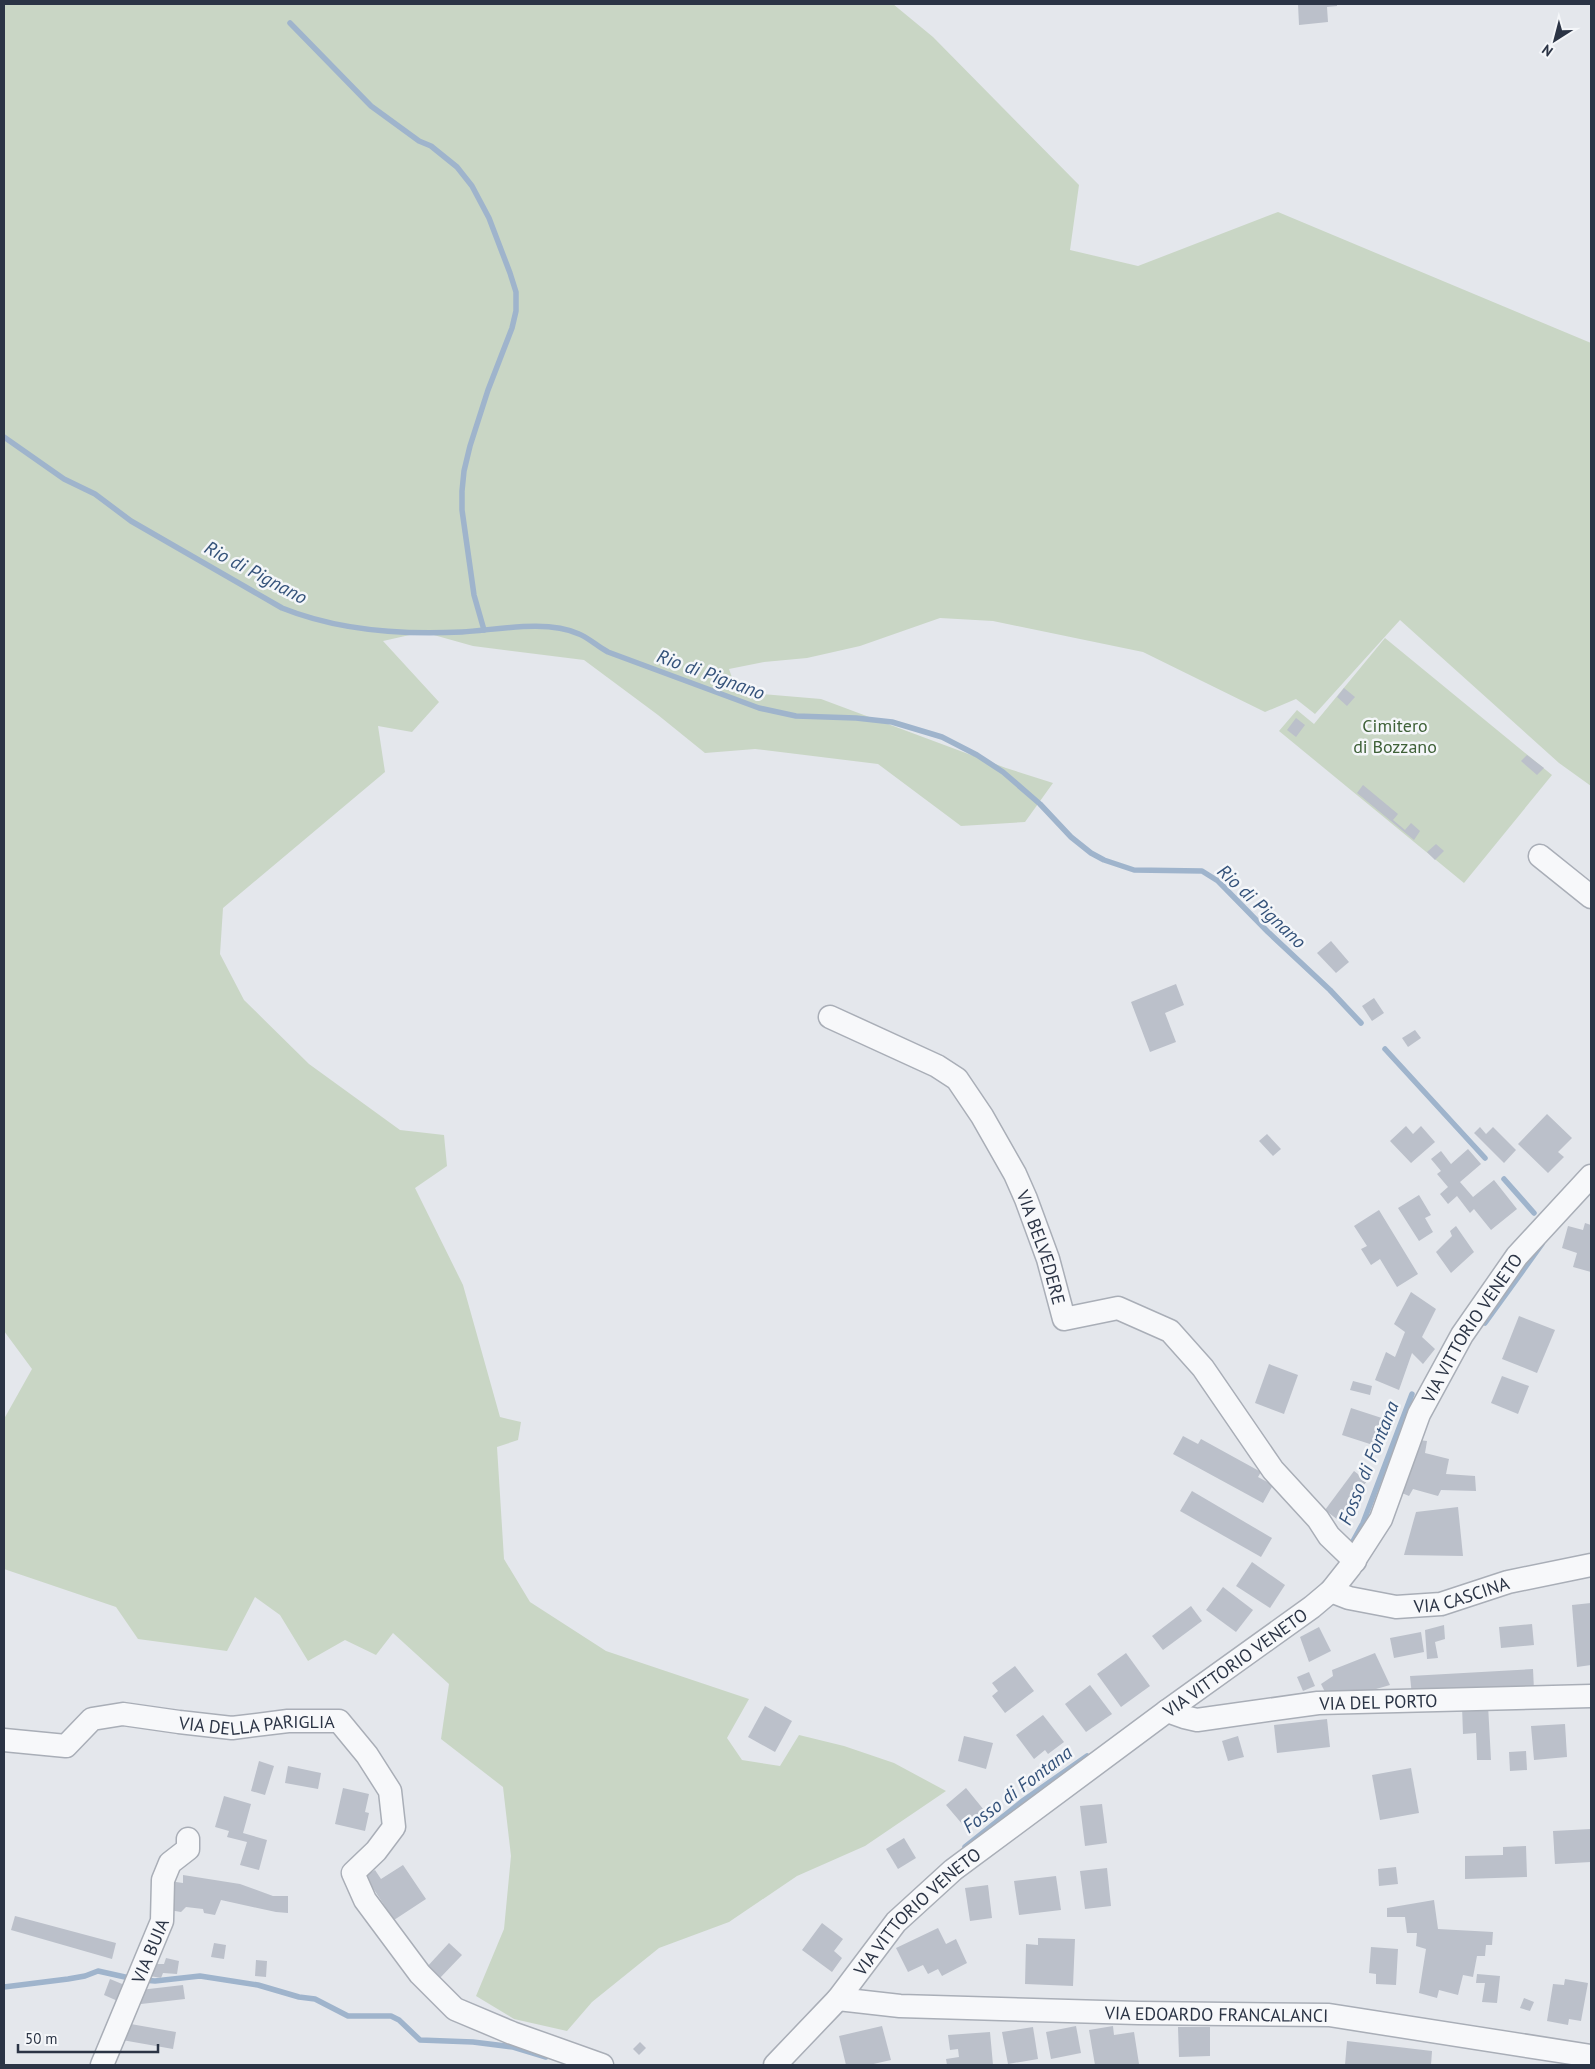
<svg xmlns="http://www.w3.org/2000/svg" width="1595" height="2069" viewBox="0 0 1595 2069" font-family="'PT Sans',sans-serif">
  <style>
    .green { fill: #c9d6c5 }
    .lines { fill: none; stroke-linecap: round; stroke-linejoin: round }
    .stream { stroke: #9fb4cc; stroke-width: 5.5 }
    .building { fill: #bbc0ca }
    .minor-casing { stroke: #a9aeb7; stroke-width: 25 }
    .minor { stroke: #f7f8fa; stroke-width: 22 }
    .labels { text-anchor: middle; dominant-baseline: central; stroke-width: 5; stroke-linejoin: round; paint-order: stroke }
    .park-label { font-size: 18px; fill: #3f6138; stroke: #f4f6f9 }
    .street-label { font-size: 18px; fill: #2b3445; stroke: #f4f6f9 }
    .water-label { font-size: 19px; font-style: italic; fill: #34527a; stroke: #f4f6f9 }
  </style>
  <rect width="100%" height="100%" fill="#e4e7ec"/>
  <g class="green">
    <polygon points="4,4 893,4 933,37 1079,185 1070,250 1138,266 1278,212 1591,343 1591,786 1559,763 1400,620 1315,714 1296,699 1265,712 1143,652 993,621 940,618 860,646 807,658 764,662 729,669 737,692 821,699 1006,768 1053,783 1025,822 961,826 878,764 755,749 705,753 658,715 584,660 473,646 423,632 383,641 439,702 412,732 378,726 385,772 223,908 220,954 244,1000 309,1064 400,1130 444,1135 447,1166 415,1188 463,1285 500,1417 521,1422 518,1440 497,1447 504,1559 530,1602 606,1651 749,1699 727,1738 742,1760 780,1766 799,1735 844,1746 894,1763 946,1791 865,1846 797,1876 729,1922 659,1948 592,2002 567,2031 514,2019 476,1996 504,1929 511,1856 503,1787 441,1739 449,1684 393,1633 376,1655 345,1640 308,1661 280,1615 255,1597 227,1651 138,1639 116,1607 4,1569 4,1419 32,1369 4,1331"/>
    <polygon points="1385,638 1552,775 1464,883 1279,731 1297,710 1314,724"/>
  </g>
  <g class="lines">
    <g class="stream">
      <polyline points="290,23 371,106 419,141 431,146 457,167 472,186 489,218 510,273 516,292 516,311 512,328 488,390 470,446 464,471 462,491 462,510 474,595 484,630"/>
      <path d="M4 437 64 479 95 494 131 521 282 608C339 631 402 635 462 632 496 630 547 619 579 634 589 638 598 647 608 652L759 708 796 716 856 718 892 722 942 737 977 755 1003 772 1040 804 1071 837 1091 853 1104 860 1134 870 1202 871 1218 881 1268 932 1330 990 1361 1023"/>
      <polyline points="1385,1049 1485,1158"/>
      <polyline points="1504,1179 1534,1213"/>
      <polyline points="1485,1323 1542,1244"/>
      <polyline points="1352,1543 1363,1523 1412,1394"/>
      <polyline points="965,1847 1024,1800 1087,1756"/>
      <polyline points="143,1980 155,1981 200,1976 258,1985 299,1997 315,1999 348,2016 391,2016 399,2020 420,2040 473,2042 513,2047 546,2057"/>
      <polyline points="4,1987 68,1979 85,1976 98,1971 134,1979"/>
    </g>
  </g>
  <g class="building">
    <polygon points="1298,4 1337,4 1337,6 1327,7 1328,22 1299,25"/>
    <polygon points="1344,688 1355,697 1347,706 1337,697"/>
    <polygon points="1296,718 1305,725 1296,737 1287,730"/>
    <polygon points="1527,755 1544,768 1537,775 1521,761"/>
    <polygon points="1363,785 1398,814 1393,820 1405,830 1411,823 1420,831 1414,840 1357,793"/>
    <polygon points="1436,844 1444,851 1435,860 1427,852"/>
    <polygon points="1331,941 1349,962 1336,973 1317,953"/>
    <polygon points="1176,984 1184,1005 1165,1013 1176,1042 1150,1052 1131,1002"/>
    <polygon points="1374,998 1384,1013 1372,1021 1362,1006"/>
    <polygon points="1415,1030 1421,1038 1408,1047 1402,1038"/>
    <polygon points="1547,1114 1572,1138 1558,1152 1564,1157 1548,1173 1518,1144"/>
    <polygon points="1406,1126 1413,1134 1421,1126 1435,1142 1411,1163 1390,1141"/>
    <polygon points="1480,1127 1486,1134 1493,1127 1516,1150 1504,1163 1474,1133"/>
    <polygon points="1267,1134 1281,1149 1273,1156 1259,1141"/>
    <polygon points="1468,1149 1481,1164 1460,1182 1473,1197 1494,1180 1517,1209 1491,1230 1474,1209 1470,1213 1457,1196 1448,1204 1440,1194 1448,1187 1437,1174 1441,1171 1431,1159 1441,1151 1451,1164"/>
    <polygon points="1419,1195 1431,1215 1425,1218 1433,1232 1419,1241 1398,1208"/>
    <polygon points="1379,1210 1418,1274 1397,1287 1380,1259 1371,1265 1361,1249 1367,1246 1354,1226"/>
    <polygon points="1585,1223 1591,1225 1591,1272 1573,1267 1577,1253 1562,1248 1568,1226 1583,1230"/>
    <polygon points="1456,1226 1474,1252 1451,1273 1436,1252 1452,1236 1450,1231"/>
    <polygon points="1411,1292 1436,1309 1422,1337 1435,1349 1423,1364 1412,1353 1399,1390 1375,1380 1386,1352 1395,1357 1405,1332 1394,1324"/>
    <polygon points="1519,1316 1555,1330 1537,1373 1502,1359"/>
    <polygon points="1269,1364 1298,1375 1284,1414 1255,1403"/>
    <polygon points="1502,1376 1529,1386 1518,1414 1491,1403"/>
    <polygon points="1353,1381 1372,1386 1370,1395 1350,1390"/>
    <polygon points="1351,1408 1391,1421 1387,1434 1378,1431 1373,1445 1342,1435"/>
    <polygon points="1183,1436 1198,1444 1201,1439 1261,1472 1258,1477 1273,1485 1263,1503 1173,1454"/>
    <polygon points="1418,1440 1427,1441 1425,1453 1449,1459 1446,1474 1475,1476 1476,1491 1441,1490 1438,1496 1413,1489 1409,1496 1402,1493"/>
    <polygon points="1354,1471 1367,1481 1338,1520 1325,1510"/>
    <polygon points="1192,1491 1272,1538 1261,1557 1180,1511"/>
    <polygon points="1458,1507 1463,1556 1404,1555 1416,1512"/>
    <polygon points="1252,1562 1285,1585 1270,1608 1236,1586"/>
    <polygon points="1223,1587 1253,1610 1236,1632 1206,1610"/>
    <polygon points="1591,1603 1591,1665 1577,1667 1572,1605"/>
    <polygon points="1191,1606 1202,1621 1163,1650 1152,1636"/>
    <polygon points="1532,1624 1534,1645 1501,1648 1499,1627"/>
    <polygon points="1444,1625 1445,1639 1435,1642 1438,1658 1427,1659 1425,1630"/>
    <polygon points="1319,1627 1331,1651 1309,1662 1300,1637"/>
    <polygon points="1421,1632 1424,1652 1394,1658 1390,1638"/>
    <polygon points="1126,1653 1150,1686 1121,1707 1097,1674"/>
    <polygon points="1375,1653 1390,1685 1345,1698 1325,1692 1321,1684 1333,1676 1332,1670"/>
    <polygon points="1015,1666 1034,1691 1005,1713 992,1696 998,1691 992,1683"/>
    <polygon points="1533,1669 1534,1690 1412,1696 1410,1676"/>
    <polygon points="1309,1672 1315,1686 1303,1691 1297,1677"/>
    <polygon points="1090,1685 1112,1714 1086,1732 1065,1704"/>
    <polygon points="1488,1705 1491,1760 1477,1760 1476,1733 1463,1734 1462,1706"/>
    <polygon points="765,1706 792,1721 775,1752 748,1737"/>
    <polygon points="1043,1715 1064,1742 1048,1754 1045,1750 1034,1759 1016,1735"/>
    <polygon points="1327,1719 1330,1747 1277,1753 1274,1725"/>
    <polygon points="1565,1724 1567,1757 1534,1760 1531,1726"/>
    <polygon points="964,1736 993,1743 986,1769 958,1761"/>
    <polygon points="1238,1736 1244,1757 1228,1761 1222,1741"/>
    <polygon points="1526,1751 1527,1770 1510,1771 1509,1752"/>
    <polygon points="259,1761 274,1766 265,1795 251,1791"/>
    <polygon points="288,1766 321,1773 318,1789 285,1783"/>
    <polygon points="1411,1768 1419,1813 1380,1820 1372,1775"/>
    <polygon points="343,1788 369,1794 365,1812 369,1813 365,1831 335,1824"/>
    <polygon points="966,1788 988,1815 977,1825 971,1818 963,1825 946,1805"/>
    <polygon points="224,1796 251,1804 243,1833 267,1840 259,1870 240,1865 247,1842 227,1837 229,1831 215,1827"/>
    <polygon points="1102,1804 1107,1843 1085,1846 1080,1806"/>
    <polygon points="1591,1829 1591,1862 1555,1864 1553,1831"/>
    <polygon points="904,1838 916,1858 898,1869 886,1849"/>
    <polygon points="1526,1846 1527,1877 1465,1879 1465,1856 1503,1855 1503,1847"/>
    <polygon points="403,1865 426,1899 394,1920 365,1876 375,1870 381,1879"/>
    <polygon points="1396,1867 1398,1884 1379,1886 1378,1869"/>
    <polygon points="1107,1868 1111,1906 1085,1909 1080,1871"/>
    <polygon points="183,1875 240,1884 273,1896 288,1896 288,1913 276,1912 221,1900 215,1915 204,1913 203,1909 186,1907 181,1912 169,1910 169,1881 183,1883"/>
    <polygon points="1056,1876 1061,1910 1019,1915 1014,1881"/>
    <polygon points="988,1885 992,1918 970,1921 965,1888"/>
    <polygon points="1434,1900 1438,1929 1493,1932 1492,1945 1486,1945 1485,1956 1477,1956 1473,1977 1463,1975 1458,1995 1439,1990 1437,1998 1419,1993 1426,1949 1416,1946 1417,1933 1407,1933 1405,1917 1387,1917 1387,1908"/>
    <polygon points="15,1916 116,1943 112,1959 11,1930"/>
    <polygon points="822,1923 843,1939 834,1951 842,1958 832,1972 802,1950"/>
    <polygon points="938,1928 946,1944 956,1939 967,1963 942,1976 938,1969 928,1974 923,1965 908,1972 896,1948"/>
    <polygon points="1038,1938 1075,1939 1073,1986 1025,1984 1026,1944 1038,1945"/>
    <polygon points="214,1943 226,1945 224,1959 211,1957"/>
    <polygon points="449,1943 462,1955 438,1980 426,1968"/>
    <polygon points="1371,1947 1398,1949 1396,1985 1376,1984 1376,1974 1369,1973"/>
    <polygon points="166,1958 179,1961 177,1974 163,1973 161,1978 150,1976 154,1964 164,1964"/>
    <polygon points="256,1960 267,1961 266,1977 255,1976"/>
    <polygon points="1477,1974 1500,1976 1497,2003 1482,2002 1485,1983 1476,1983"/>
    <polygon points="110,1979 127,1986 120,2002 104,1995"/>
    <polygon points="1565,1979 1588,1983 1581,2021 1569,2019 1568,2025 1547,2021 1553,1984 1564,1985"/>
    <polygon points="183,1985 185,1999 141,2004 140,1990"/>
    <polygon points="1524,1998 1534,2002 1530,2011 1520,2008"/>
    <polygon points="125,2023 176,2032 173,2049 122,2040"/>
    <polygon points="882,2026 891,2060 869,2065 846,2065 839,2036"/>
    <polygon points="1076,2026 1081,2053 1051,2059 1046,2032"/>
    <polygon points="1113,2026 1114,2035 1134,2032 1139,2064 1095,2065 1089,2030"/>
    <polygon points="1033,2027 1038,2059 1008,2064 1002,2032"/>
    <polygon points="1178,2027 1210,2027 1210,2056 1179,2057"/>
    <polygon points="990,2032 993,2065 947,2065 946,2059 959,2057 958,2049 950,2050 948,2035"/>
    <polygon points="1347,2041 1432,2051 1431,2065 1345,2065"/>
    <polygon points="640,2042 646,2048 639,2055 633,2049"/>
  </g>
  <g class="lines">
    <g class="minor-casing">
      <g id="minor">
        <polyline points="1540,856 1591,897"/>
        <path id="s1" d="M830 1017 937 1066 957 1079 982 1116 1015 1174 1026 1199 1048 1259 1064 1319 1118 1308 1170 1331 1203 1368 1273 1470 1318 1519 1329 1536 1355 1561"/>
        <path id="s2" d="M1331 1591 1349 1598 1396 1607 1441 1604 1508 1582 1591 1565"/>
        <path id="s3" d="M1167 1711 1184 1717 1197 1720 1318 1703 1591 1696"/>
        <path id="s4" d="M4 1740 66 1746 92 1719 123 1714 179 1722 232 1728 288 1721H339L367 1755 390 1791 394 1827 376 1851 353 1873 365 1900 420 1974 455 2009 512 2033 602 2065"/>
        <path id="s5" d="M838 1999 900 2006 1138 2013 1329 2015 1591 2056"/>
        <path id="s6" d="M102 2065 162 1921 163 1880 170 1863 188 1849V1839"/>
        <path id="s7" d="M775 2065 838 1999 896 1922 953 1870 1167 1711 1312 1607 1331 1591 1350 1567 1381 1519 1419 1414 1462 1335 1517 1256 1591 1176"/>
      </g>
    </g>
    <use href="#minor" class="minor"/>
  </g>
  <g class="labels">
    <g class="park-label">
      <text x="1395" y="725">Cimitero<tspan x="1395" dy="21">di Bozzano</tspan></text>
    </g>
    <g class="street-label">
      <text stroke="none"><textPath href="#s1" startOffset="331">VIA BELVEDERE</textPath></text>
      <text stroke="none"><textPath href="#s7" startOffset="1035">VIA VITTORIO VENETO</textPath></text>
      <text stroke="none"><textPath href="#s2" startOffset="134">VIA CASCINA</textPath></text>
      <text stroke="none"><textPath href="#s7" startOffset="615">VIA VITTORIO VENETO</textPath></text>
      <text stroke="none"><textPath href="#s3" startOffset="214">VIA DEL PORTO</textPath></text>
      <text stroke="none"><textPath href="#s4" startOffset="266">VIA DELLA PARIGLIA</textPath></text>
      <text stroke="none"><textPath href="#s7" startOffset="210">VIA VITTORIO VENETO</textPath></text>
      <text stroke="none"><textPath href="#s6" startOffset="124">VIA BUIA</textPath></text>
      <text stroke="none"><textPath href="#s5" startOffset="379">VIA EDOARDO FRANCALANCI</textPath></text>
    </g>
    <g class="water-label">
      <text transform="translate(256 572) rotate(28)">Rio di Pignano</text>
      <text transform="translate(711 674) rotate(20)">Rio di Pignano</text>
      <text transform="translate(1262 906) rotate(43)">Rio di Pignano</text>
      <text transform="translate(1368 1463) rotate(-68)">Fosso di Fontana</text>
      <text transform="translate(1017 1789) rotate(-37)">Fosso di Fontana</text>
    </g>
  </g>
  <rect width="1595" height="2069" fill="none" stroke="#2b3445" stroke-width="10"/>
  <g transform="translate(1555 40) rotate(216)" stroke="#f4f6f9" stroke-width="4" paint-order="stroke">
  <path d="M0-4L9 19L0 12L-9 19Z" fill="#2b3445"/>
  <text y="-8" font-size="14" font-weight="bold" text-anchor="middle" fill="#2b3445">N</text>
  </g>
  <path d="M18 2044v8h140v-8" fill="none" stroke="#2b3445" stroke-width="2.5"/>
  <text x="25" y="2044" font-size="15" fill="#2b3445" stroke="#f4f6f9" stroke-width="4" paint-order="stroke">50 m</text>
</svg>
